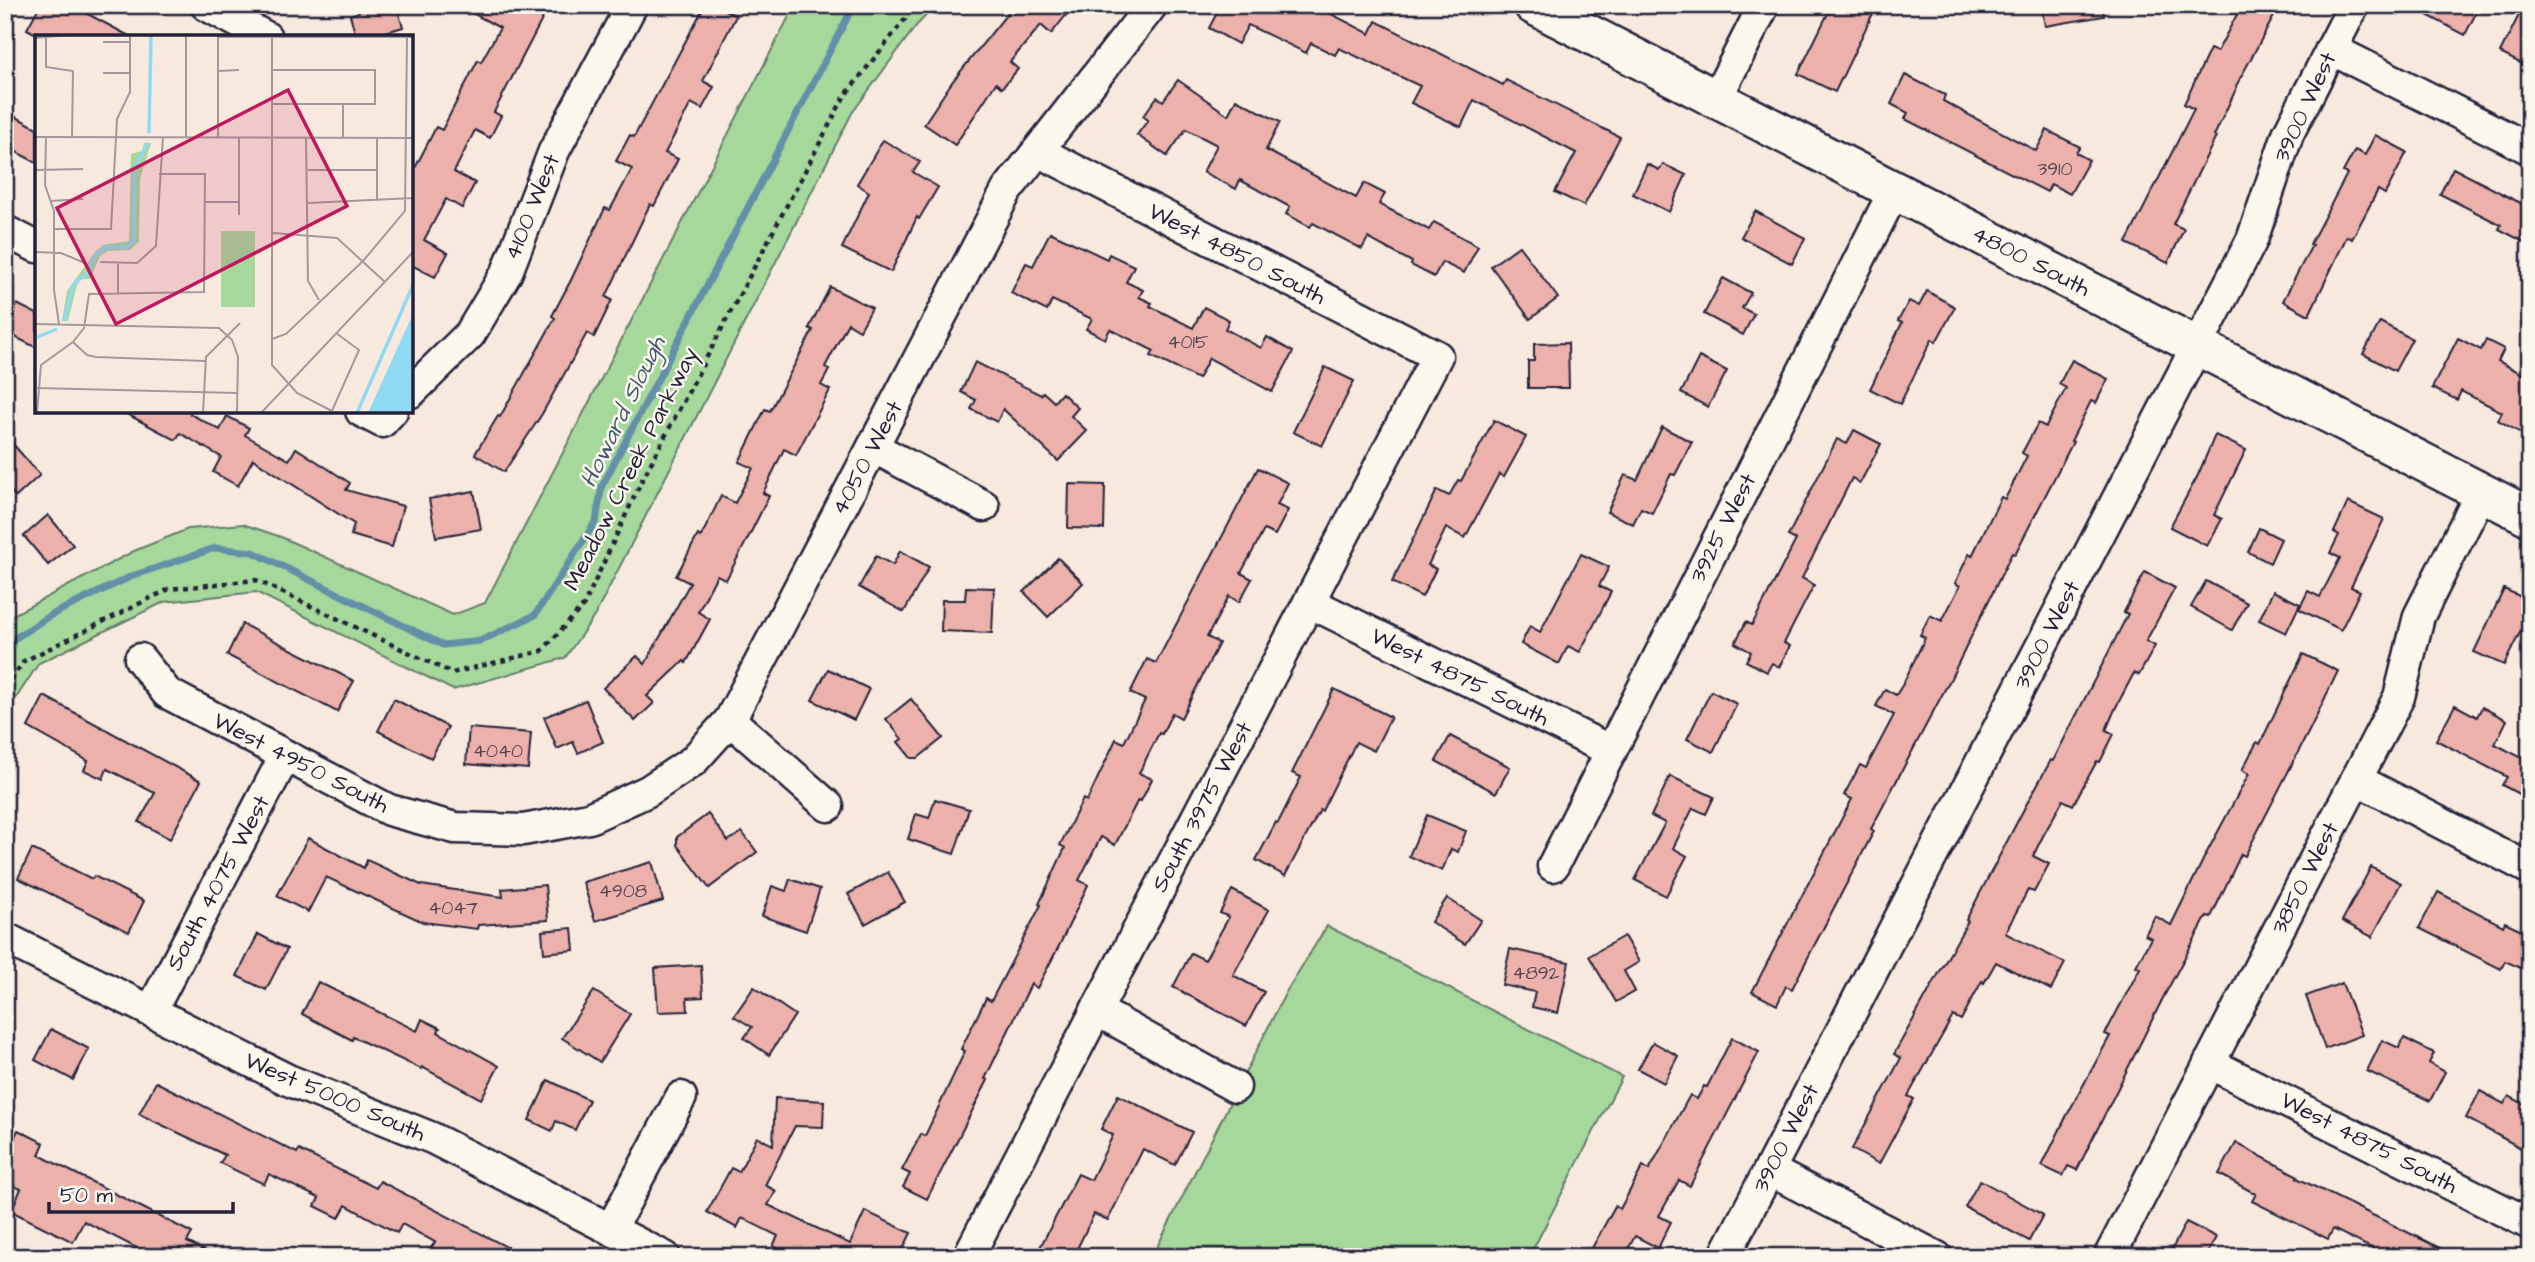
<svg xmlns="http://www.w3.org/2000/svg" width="2535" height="1262" viewBox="0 0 2535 1262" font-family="'Architects Daughter',sans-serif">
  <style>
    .green { fill: #a5d89a; stroke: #647d6a; stroke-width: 2 }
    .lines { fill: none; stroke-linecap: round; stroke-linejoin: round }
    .stream { stroke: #6490a9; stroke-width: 7 }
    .building { fill: #ecb1aa; stroke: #22223b; stroke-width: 2 }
    .minor-casing { stroke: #22223b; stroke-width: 35 }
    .tertiary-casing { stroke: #22223b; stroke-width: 42 }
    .path { stroke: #22223b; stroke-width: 4.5; stroke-dasharray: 5 5; stroke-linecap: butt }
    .minor { stroke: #fbf7ec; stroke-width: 30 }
    .tertiary { stroke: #fbf7ec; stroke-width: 37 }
    .labels { text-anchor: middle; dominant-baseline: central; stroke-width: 5; stroke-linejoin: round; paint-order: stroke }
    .number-label { font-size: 19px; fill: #544657 }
    .street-label { font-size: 23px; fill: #22223b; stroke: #fbf7ec }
    .water-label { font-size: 24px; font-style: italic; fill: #435972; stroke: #fbf7ec }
    .inset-river { fill: none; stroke: #90d9f2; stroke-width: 3.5 }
    .inset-road { fill: none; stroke: #a2999d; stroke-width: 2 }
    .view { fill: #c2185b; fill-opacity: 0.15; stroke: #c2185b; stroke-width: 3.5 }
    .inset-edge { fill: none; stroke: #22223b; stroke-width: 3.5 }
  </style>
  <rect width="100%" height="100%" fill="#f8e9df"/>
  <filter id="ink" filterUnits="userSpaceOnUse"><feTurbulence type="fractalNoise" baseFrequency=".0143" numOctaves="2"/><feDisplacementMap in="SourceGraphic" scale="14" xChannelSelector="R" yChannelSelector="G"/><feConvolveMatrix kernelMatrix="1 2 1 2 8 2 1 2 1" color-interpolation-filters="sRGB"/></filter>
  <g filter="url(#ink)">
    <g class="green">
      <polygon points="795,5 936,5 916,26 852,113 595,615 565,658 453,690 256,592 164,602 39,663 5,715 5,619 134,551 188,529 243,524 281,537 453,615 485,603"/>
      <polygon points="1327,926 1622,1077 1529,1257 1152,1257 1286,992"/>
    </g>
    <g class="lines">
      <polyline class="stream" points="5,645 49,616 132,576 215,548 253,552 443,645 480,641 535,615 596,521 602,486 854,5"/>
    </g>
    <g class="building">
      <polygon points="40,5 71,5 131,37 42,37 27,29"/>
      <polygon points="356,5 396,5 403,27 369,37 356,37 350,15 359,12"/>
      <polygon points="458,5 533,5 546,12 494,112 501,116 490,138 475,130 454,172 475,183 462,208 446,199 424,240 448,253 435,277 411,265 411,176 436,127 442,130 478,60 481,62 500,28"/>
      <polygon points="705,5 715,5 736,16 703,81 714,87 702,109 691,103 665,153 678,159 654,206 650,204 606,297 612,300 594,337 587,333 542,414 504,472 475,454 498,416 500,417 555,318 552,316 571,280 605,208 610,210 632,169 616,161 630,135 634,137"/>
      <polygon points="1014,5 1074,5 1051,34 1041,25 1010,62 1018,69 1002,88 996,83 955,145 924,124 952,82"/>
      <polygon points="1211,5 1314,5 1370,34 1376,21 1503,85 1506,80 1620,137 1584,206 1555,192 1576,153 1474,100 1461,127 1411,103 1420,86 1339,48 1335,55 1311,43 1306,53 1248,25 1238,44 1209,28 1219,9"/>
      <polygon points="1832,5 1877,5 1835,92 1798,74"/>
      <polygon points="2041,5 2103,5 2104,16 2045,26"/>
      <polygon points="2242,5 2280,5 2236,86 2237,87 2214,136 2216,137 2173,224 2184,229 2168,263 2126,243 2194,109 2184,104 2210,49 2217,52"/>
      <polygon points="2408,5 2480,5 2465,35"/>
      <polygon points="2524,5 2530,5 2530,68 2500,53"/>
      <polygon points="1905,75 1945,95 1943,101 2036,151 2047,130 2080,147 2076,153 2089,160 2070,194 2051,184 2047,192 1905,119 1908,113 1891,104"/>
      <polygon points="1178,80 1228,115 1236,99 1280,122 1266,150 1356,198 1364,183 1385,194 1379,204 1429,230 1434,222 1478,246 1464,273 1442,262 1434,277 1411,265 1412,262 1368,238 1362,249 1313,223 1310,227 1286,214 1290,207 1240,180 1236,189 1203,172 1217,145 1186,129 1167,156 1137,135 1148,120 1143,116 1157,97 1163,101"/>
      <polygon points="5,111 37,128 37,163 5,146"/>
      <polygon points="2375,135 2407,152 2385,194 2378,190 2352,239 2347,236 2309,315 2283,301 2312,245 2310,244 2347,174 2343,172 2355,150 2365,155"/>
      <polygon points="883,140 920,162 913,172 938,187 919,219 917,217 891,272 842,248 869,192 857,184"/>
      <polygon points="1647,164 1659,170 1663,164 1686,175 1669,212 1633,194"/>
      <polygon points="2453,168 2530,208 2530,245 2499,229 2501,225 2440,194"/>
      <polygon points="1755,211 1805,238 1792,264 1741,237"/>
      <polygon points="1050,232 1107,259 1109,254 1134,266 1126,282 1143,290 1139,297 1152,303 1150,306 1193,328 1204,307 1229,320 1225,329 1261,348 1267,337 1293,352 1272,392 1209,358 1198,379 1151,356 1154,351 1110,329 1105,339 1086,329 1092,319 1052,300 1047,311 1011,293 1026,263 1033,266"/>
      <polygon points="1519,246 1558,298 1530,319 1491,266"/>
      <polygon points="1723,278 1751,293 1742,308 1754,314 1743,335 1704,314"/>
      <polygon points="830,287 872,308 860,330 848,323 825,367 829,370 821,385 830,390 796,455 784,449 763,493 769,496 749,536 726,580 717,575 698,612 710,619 686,663 684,661 647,696 654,703 635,721 603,688 637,656 645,664 690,583 676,576 698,535 701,537 721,496 735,503 753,468 739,462 765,409 770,411 813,330 809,328"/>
      <polygon points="1927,291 1955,307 1936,342 1932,339 1900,404 1870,389 1902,323 1898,321 1909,301 1919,306"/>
      <polygon points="17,304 37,314 37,348 5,332"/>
      <polygon points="2380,322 2412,339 2395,371 2363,354"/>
      <polygon points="2458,338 2481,350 2486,340 2504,349 2498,361 2530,378 2530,438 2498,420 2502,412 2461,391 2457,400 2432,388"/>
      <polygon points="1568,343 1569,388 1528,388 1528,361 1534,361 1534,344"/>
      <polygon points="1699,357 1727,371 1708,407 1681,393"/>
      <polygon points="2072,360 2108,379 2096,403 2091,401 2071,441 2073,442 2015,554 2012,553 1951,678 1871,829 1874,831 1802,969 1792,989 1786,986 1777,1005 1752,992 1852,799 1844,795 1860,765 1866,768 1894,715 1876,706 1885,689 1896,695 1903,684 1925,638 1920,635 1930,615 1942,621 1960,586 1955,583 1969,554 1972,556 2001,497 2005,499 2027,456 2022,453 2038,423 2046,427 2066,388 2059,384"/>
      <polygon points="975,362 1041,395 1043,392 1054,402 1062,393 1078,408 1071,416 1087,431 1058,461 1003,409 997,422 971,409 976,400 961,392"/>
      <polygon points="1325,367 1354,381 1322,446 1293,432"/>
      <polygon points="121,411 191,411 190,414 220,430 227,416 249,428 245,435 289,460 296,448 350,483 346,490 403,506 392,547 351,535 354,524 253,459 238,486 213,472 221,457 180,433 176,440"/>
      <polygon points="1494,420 1526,437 1504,477 1499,474 1465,538 1446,528 1428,565 1436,569 1422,597 1392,582 1437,490 1449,496 1458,480 1461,481"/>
      <polygon points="1662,427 1692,442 1675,475 1671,474 1652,513 1641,508 1633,524 1607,512 1625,475 1637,480"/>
      <polygon points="1854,430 1881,444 1860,483 1852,478 1802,578 1814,585 1784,643 1790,646 1779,667 1772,663 1767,672 1746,661 1751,652 1735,643 1746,622 1752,625 1796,540 1788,536 1837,439 1847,444"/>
      <polygon points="5,435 40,475 16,497 5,485"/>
      <polygon points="2215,435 2246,450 2214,515 2222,519 2207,546 2170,527 2198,475"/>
      <polygon points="1258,468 1288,483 1277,505 1288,510 1275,535 1264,530 1241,573 1252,579 1239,602 1229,596 1207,637 1219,643 1181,718 1172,713 1162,734 1159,733 1139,773 1152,779 1141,801 1138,800 1115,845 1101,837 1079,880 1088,885 1060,944 1037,988 1031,984 985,1079 988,1080 927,1199 903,1187 910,1174 902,1170 921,1134 925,1136 965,1051 961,1049 986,998 991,1001 1041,905 1039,904 1065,848 1060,845 1083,799 1087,801 1116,739 1124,743 1145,700 1130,693 1147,659 1156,663"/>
      <polygon points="1069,484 1105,485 1104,529 1068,528"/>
      <polygon points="474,491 481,529 436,537 429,499"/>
      <polygon points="2348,502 2384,519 2351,587 2360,591 2341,630 2299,609 2308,591 2320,597 2340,558 2330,553 2339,535 2334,532"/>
      <polygon points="48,515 73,545 48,565 24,536"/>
      <polygon points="2259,528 2281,539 2270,563 2248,552"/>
      <polygon points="900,551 929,567 904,612 859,587 876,556 893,565"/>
      <polygon points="1581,554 1609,567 1599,586 1611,592 1580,652 1568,646 1559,664 1521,644 1530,626 1540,632"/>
      <polygon points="1058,558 1083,583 1048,617 1024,592"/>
      <polygon points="2145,572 2175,588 2146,641 2155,646 2139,675 2134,673 2115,709 2106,730 2114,734 2100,762 2097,761 2073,805 2063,800 2043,836 2033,856 2049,864 2034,892 2028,890 2005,933 2065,963 2051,990 1996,962 1984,983 1982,981 1961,1020 1953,1016 1908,1096 1914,1099 1879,1164 1852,1149 1901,1058 1894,1054 1968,921 1966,920 2026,805 2051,760 2053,761 2128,614 2124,612"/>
      <polygon points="2206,581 2247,603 2232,630 2191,607"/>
      <polygon points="966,587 994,588 992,633 941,631 942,600 965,600"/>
      <polygon points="2504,589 2530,601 2530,612 2504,665 2474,652"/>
      <polygon points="2273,591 2300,604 2286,633 2259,620"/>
      <polygon points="242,624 354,681 337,712 227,655"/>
      <polygon points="2303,654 2338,671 2310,729 2245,856 2241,854 2211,917 2207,916 2163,998 2077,1170 2068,1166 2063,1176 2042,1166 2066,1117 2110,1036 2105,1034 2140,968 2136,966 2151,938 2145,935 2155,916 2171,925 2206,854 2249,774 2242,770 2257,742 2260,744"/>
      <polygon points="828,669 869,689 854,720 812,700"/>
      <polygon points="1334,689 1391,717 1374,751 1356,742 1322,811 1320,810 1285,876 1256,860 1276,822 1278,823 1301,777 1292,773"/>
      <polygon points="1711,691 1737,704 1713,752 1687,739"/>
      <polygon points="44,696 201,781 170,839 139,822 155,793 107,769 103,779 84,770 88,761 28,727"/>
      <polygon points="394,699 448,727 431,758 378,731"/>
      <polygon points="911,699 943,738 918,758 911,758 898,742 902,739 886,719"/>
      <polygon points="586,700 603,742 578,753 573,742 557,749 544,717"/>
      <polygon points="2455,705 2477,717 2482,707 2507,720 2495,744 2530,762 2530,800 2502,785 2507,777 2436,740"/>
      <polygon points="469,728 531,733 528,769 466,764"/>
      <polygon points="1450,736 1510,767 1496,793 1436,761"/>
      <polygon points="1670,776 1714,797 1706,814 1693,808 1673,848 1687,856 1666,896 1635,880 1665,823 1651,816"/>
      <polygon points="935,799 969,809 954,854 908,839 916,814 929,818"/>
      <polygon points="708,814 728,841 742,832 757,852 709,888 677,845 677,837"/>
      <polygon points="1427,815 1466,831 1458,852 1451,849 1442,871 1409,856"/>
      <polygon points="308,838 364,868 367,860 421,885 503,897 502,889 545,885 548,920 478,925 477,929 423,922 326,877 308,912 277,896"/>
      <polygon points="32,849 92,879 94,876 144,901 129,932 18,878"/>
      <polygon points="652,862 663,901 595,921 583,882"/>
      <polygon points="2371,867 2401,883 2372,937 2342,921"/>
      <polygon points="888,872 905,902 865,924 848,894"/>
      <polygon points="790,879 820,889 806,931 762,916 772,886 786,891"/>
      <polygon points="1232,890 1269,910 1233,975 1264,992 1246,1026 1173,987 1191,953 1205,960 1229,917 1220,913"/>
      <polygon points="2438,892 2503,926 2505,922 2530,934 2530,972 2505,961 2501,969 2419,928"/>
      <polygon points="1447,898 1481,920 1465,944 1431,922"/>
      <polygon points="572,928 574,950 544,953 542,931"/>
      <polygon points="258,934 287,949 266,990 237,976"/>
      <polygon points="1624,936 1639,962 1624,971 1635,991 1616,1002 1589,956"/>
      <polygon points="1510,949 1569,962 1558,1013 1532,1007 1535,992 1502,985"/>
      <polygon points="701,965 703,997 687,998 688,1011 658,1012 655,968"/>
      <polygon points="318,982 417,1031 422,1019 440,1028 438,1032 499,1066 481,1099 422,1067 421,1069 353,1037 352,1040 302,1014"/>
      <polygon points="2342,983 2362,1035 2325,1049 2306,996"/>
      <polygon points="754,987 795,1015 769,1055 744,1038 752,1027 734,1016"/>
      <polygon points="594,991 630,1014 600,1062 562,1038"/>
      <polygon points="51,1029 89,1049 73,1080 35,1060"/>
      <polygon points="1732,1038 1759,1052 1690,1186 1679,1180 1659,1216 1671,1222 1658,1248 1635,1236 1624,1257 1609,1257 1592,1248 1615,1206 1620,1209 1643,1166 1649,1170 1690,1095 1697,1099 1704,1086 1707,1087"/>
      <polygon points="2404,1038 2434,1053 2429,1063 2445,1072 2430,1101 2367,1071 2382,1040 2399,1048"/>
      <polygon points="1653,1042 1678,1056 1664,1083 1638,1069"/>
      <polygon points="548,1080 589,1100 575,1130 556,1121 552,1131 529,1120"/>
      <polygon points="156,1082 297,1153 299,1150 376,1188 380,1181 526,1257 448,1257 431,1248 435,1242 402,1224 397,1233 346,1205 339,1218 315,1206 319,1198 269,1174 264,1184 220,1163 225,1155 139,1114"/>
      <polygon points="2480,1091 2504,1104 2509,1096 2530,1107 2530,1153 2466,1118"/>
      <polygon points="1118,1095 1192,1132 1175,1165 1143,1149 1108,1220 1094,1214 1073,1257 1035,1257 1078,1174 1091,1180 1113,1135 1101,1129"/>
      <polygon points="775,1098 824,1101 823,1127 795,1126 765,1185 776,1191 768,1205 850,1244 865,1211 911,1233 899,1257 795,1257 773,1246 778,1236 742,1218 737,1228 707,1212 731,1168 739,1172 757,1137 773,1145"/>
      <polygon points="18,1130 44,1143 39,1155 192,1233 187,1242 217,1257 154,1257 84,1221 73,1242 11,1211 21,1189 5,1182 5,1157"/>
      <polygon points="2236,1143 2298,1176 2297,1178 2458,1257 2389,1257 2333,1229 2328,1239 2252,1201 2256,1194 2219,1174"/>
      <polygon points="1980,1180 2043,1215 2029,1241 1965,1207"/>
      <polygon points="2186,1222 2216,1237 2206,1257 2168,1257"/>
    </g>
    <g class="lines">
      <g class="minor-casing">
        <g id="minor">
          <polyline points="206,5 266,37"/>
          <polyline points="2331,49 2530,149"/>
          <polyline points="1716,99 1764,5"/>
          <polyline points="5,231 37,247"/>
          <polyline points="411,392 470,334 507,272 554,151 632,5"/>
          <polyline points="361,411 382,422 392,411"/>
          <polyline points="873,447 984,506"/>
          <polyline points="1309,602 1611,751"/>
          <polyline points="140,659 167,693 389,810 455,828 523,830 589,818 648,791 693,761 730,720 1007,190 1152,5"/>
          <polyline points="730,720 828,806"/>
          <polyline points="2356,779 2530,869"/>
          <polyline points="1553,866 1894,191"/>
          <polyline points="5,938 288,1080 432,1138 665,1257"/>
          <polyline points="1096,1010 1235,1087"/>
          <polyline points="151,1011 285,756"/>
          <polyline points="2209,1063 2530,1224"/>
          <polyline points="1769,1170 1937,1257"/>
          <polyline points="611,1229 681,1097"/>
          <polyline points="968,1257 1437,356 1038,151"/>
          <polyline points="1724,1257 2252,240 2288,134 2354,5"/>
          <polyline points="2109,1257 2399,697 2419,616 2481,493"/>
        </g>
      </g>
      <g class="tertiary-casing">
        <polyline id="tertiary" points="1533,5 2530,517"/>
      </g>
      <polyline class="path" points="5,688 24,661 169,589 256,580 452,673 542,651 584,605 642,480 844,97 916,5"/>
      <use href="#minor" class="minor"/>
      <use href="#tertiary" class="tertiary"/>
    </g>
  </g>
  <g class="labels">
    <g class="number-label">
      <text x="2055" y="169">3910</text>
      <text x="1188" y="342">4015</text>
      <text x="498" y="751">4040</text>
      <text x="623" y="891">4908</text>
      <text x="453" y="908">4047</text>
      <text x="1536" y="973">4892</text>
    </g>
    <g class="street-label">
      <text transform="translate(2305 107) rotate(-65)">3900 West</text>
      <text transform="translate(532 207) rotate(-68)">4100 West</text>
      <text transform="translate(1237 254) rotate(27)">West 4850 South</text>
      <text transform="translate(2031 261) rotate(27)">4800 South</text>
      <text transform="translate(867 458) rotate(-62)">4050 West</text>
      <text transform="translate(631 469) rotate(-63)">Meadow Creek Parkway</text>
      <text transform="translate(1723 528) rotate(-63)">3925 West</text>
      <text transform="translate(2047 635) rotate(-63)">3900 West</text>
      <text transform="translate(1460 677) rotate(26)">West 4875 South</text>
      <text transform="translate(301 763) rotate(27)">West 4950 South</text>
      <text transform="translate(1202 807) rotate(-62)">South 3975 West</text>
      <text transform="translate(2305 878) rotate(-63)">3850 West</text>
      <text transform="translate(218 883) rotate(-62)">South 4075 West</text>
      <text transform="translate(335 1097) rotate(23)">West 5000 South</text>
      <text transform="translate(1786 1138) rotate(-63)">3900 West</text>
      <text transform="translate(2369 1143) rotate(27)">West 4875 South</text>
    </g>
    <g class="water-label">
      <text transform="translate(623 412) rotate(-64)">Howard Slough</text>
    </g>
  </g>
  <g transform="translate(35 35)">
    <rect width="378" height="378" fill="#f8e9df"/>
    <path d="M109 108H116L105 144 104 207 95 215 73 216 65 221 55 244H46L42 250 33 286H27L32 256 60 217 68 210 94 206 96 119 107 116ZM186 196H220V272H186Z" fill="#a5d89a"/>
    <path d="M378 281V378H333L376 283Z" fill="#90d9f2"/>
    <path class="inset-river" d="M114 98 116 0M29 286 38 250 52 238 61 220 71 212H92L99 205 100 132 113 108M0 303 22 294M322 378 378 250"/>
    <path class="inset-road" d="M11 0V32L38 36 37 102M237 0V330L262 358 297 376M183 2H378M0 3 35 0M68 7H95M183 36 204 35M68 38H95M237 69H340V35H237M0 102 378 103M11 102 10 150 19 176V255L24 289M151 102V0M183 103V1M204 103V180M271 103 273 246 284 265M308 103V69M342 103V165M0 135 48 134M273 135H342M16 166 48 164M169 167H204M273 168 378 163M19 194H76L82 84 95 57V0M238 198 302 203 350 247M0 217 26 218 50 228M65 227 102 228 121 211 128 102M83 259V229M0 289 184 293 197 305 203 322 202 378M237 304 251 299 328 226 370 176 372 0M38 307 49 293 54 259 169 257 170 139H124M2 353 202 358M2 378 6 330 38 307 52 320 61 322 170 326M168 378 171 322 205 288M226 378 378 217M296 378 324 315 301 298"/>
    <path class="view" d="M253 55 312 171 81 289 22 173Z"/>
    <rect width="378" height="378" class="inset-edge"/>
  </g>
  <rect width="2535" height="1262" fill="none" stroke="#fbf7ec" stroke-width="28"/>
  <rect x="14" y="14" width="2507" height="1234" fill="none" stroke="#22223b" stroke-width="2.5" filter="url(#ink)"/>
  <path d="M49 1202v10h184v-10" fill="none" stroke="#22223b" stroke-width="3.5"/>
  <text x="60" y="1202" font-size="21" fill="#22223b" stroke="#fbf7ec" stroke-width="5" paint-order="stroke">50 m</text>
</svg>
